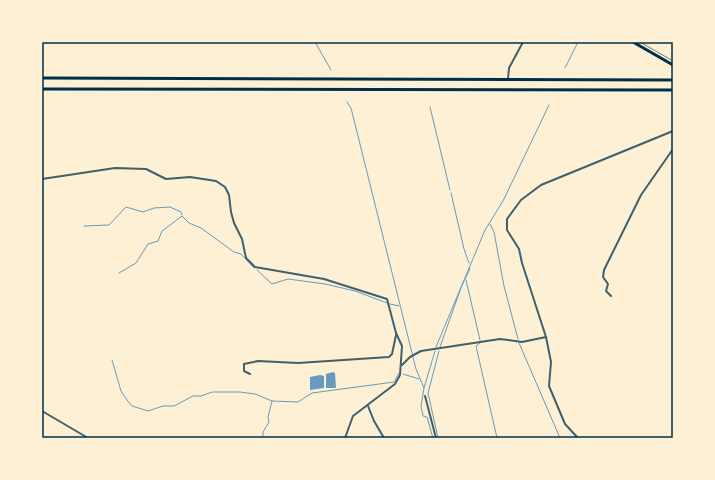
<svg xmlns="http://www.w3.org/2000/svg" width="715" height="480" viewBox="0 0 715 480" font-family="'Nunito Sans',sans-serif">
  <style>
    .water { fill: #669bbc }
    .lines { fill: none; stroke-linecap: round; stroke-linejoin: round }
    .stream { stroke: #669bbc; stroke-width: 1 }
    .minor { stroke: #3f606c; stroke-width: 2 }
    .primary { stroke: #003049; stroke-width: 3 }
    .motorway { stroke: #003049; stroke-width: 3 }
    .rail { stroke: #657d81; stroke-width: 1 }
    .neatline { fill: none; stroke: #003049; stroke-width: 1.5 }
  </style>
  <rect width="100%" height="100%" fill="#fdf0d5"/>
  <g class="water">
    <polygon points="333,372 335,373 336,388 326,388 326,374"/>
    <polygon points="320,375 324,376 324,388 310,390 310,377"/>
  </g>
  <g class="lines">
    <g class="stream">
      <polyline points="315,42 331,70"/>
      <polyline points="565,68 578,42"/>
      <polyline points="347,102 351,108 416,369 424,388 421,406 423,416 427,417 433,438"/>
      <polyline points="430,107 450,190"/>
      <polyline points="451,193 464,249 469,263"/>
      <polyline points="490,224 494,232 504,286 518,339"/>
      <polyline points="84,226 109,225 126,207 143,212 154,208 170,207 181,212 182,215"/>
      <polyline points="257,270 272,284 288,279 325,284 355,291 387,303"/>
      <polyline points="119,273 136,263 148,244 158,241 162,231 182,216 189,223 201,228 234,252 241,254 254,268"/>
      <polyline points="466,280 480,340"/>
      <polyline points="390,304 399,306"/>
      <polyline points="480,343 476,346 497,438"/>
      <polyline points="519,343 560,438"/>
      <polyline points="436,347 485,230 503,201 549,105"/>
      <polyline points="440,347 462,285 470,269 469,268"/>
      <polyline points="112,360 121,391 127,400 132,406 148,411 163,406 174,406 193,396 201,396 212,392 240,392 255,394 272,401 298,402 312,393 394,382 399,373"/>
      <polyline points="403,374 419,379"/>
      <polyline points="424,388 435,351"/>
      <polyline points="263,438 263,432 269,422 268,417 272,401"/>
      <polyline points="438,438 428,393 439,351"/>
    </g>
    <g class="minor">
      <polyline points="508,79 509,68 523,42"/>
      <polyline points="42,179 115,168 146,169 166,179 190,177 216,181 225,187 229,195 231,212 234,223 242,239 246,258 255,267 324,279 387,299 396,333 402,346 400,375 395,384 353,416 345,438"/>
      <polyline points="611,296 606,291 608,284 603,277 604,270 641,195 673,149"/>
      <polyline points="402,365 410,357 421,351 500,339 522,342 546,337"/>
      <polyline points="250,374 244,371 244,364 258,361 298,363 389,357 392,354 396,335"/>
      <polyline points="425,396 436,438"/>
      <polyline points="368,406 374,421 384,438"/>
      <polyline points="42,411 88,438"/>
      <polyline points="578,438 565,424 549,386 551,362 546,337 522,263 519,249 507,230 507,219 521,200 541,185 673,131"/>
    </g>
    <polyline class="primary" points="633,42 673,65"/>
    <g class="motorway">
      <polyline points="42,78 673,80"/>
      <polyline points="42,89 673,90"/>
    </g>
    <polyline class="rail" points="640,42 673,61"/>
  </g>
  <rect width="715" height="480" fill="none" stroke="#fdf0d5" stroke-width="86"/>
  <rect x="43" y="43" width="629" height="394" class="neatline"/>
</svg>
